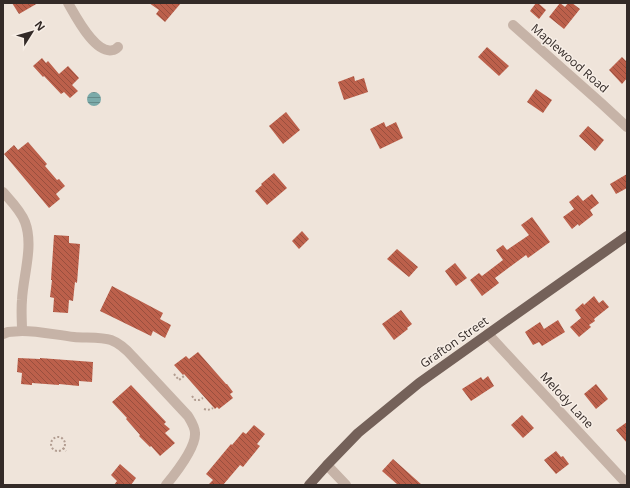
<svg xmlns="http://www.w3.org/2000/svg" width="630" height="488" viewBox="0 0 630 488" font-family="'Open Sans',sans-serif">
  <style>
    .water { fill: url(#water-rules) }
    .building { fill: url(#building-back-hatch) }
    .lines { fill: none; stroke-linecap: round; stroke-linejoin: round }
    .path { stroke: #b29d91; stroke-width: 2; stroke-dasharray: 2 2; stroke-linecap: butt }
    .street { stroke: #c6b3a7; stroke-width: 10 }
    .primary { stroke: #746159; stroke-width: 10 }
    .labels { text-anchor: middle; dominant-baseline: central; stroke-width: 3; stroke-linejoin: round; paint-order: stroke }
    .street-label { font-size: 12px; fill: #332a27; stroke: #f7eee6 }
  </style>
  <defs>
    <pattern id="water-rules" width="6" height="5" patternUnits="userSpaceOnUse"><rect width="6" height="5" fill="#7baaa9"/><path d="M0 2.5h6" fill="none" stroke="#658b8a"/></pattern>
    <pattern id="building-back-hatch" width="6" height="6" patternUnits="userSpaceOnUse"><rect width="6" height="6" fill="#bc604b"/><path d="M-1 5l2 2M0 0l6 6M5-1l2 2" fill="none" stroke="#994f3e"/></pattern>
  </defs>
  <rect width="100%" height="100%" fill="#efe4da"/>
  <circle class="water" cx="94" cy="99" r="7"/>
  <g class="building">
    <polygon points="12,3 38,3 19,14"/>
    <polygon points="149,3 181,3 165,22 156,14 159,10"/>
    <polygon points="536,3 538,3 546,10 539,19 530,11"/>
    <polygon points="560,3 565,7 568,3 572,3 580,9 564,29 549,17"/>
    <polygon points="487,47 509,66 499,76 478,57"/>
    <polygon points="622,57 627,62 627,78 622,84 609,70"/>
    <polygon points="42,58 46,63 48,61 59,74 68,66 79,78 72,85 78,91 70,98 64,92 61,94 44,76 43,77 33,66"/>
    <polygon points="354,76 355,81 364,78 368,92 344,100 338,82"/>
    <polygon points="536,89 552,100 543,113 527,102"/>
    <polygon points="286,112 300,130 283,144 269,126"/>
    <polygon points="384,122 386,127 396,122 403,138 380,149 370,129"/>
    <polygon points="588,126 604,140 595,151 579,136"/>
    <polygon points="28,142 47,164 45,166 57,180 59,179 65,186 56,194 60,199 49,208 4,154 14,145 18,150"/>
    <polygon points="274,173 287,188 267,205 255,191 262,185 261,184"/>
    <polygon points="627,174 627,188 616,194 610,184"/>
    <polygon points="592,194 599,203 590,210 593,215 579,226 578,224 572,229 563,217 574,209 569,202 578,195 583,201"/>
    <polygon points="532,217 550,242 528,258 526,255 495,278 499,283 482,296 470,280 479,273 482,276 503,260 496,250 503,245 507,250 529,235 521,225"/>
    <polygon points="302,231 309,239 299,249 292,241"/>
    <polygon points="54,235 69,236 69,243 80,244 77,283 75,282 73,301 69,300 68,313 53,312 54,298 50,297 52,280 51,280"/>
    <polygon points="397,249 418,267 409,277 387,259"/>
    <polygon points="455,263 467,278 456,286 445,271"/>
    <polygon points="112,286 163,313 160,319 171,325 165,338 153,331 151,336 100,311"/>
    <polygon points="594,296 599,303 603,300 609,307 594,319 595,321 589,325 591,327 579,337 570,327 581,318 575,310 583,303 584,305"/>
    <polygon points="401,310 412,324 407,328 408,329 394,340 382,324"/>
    <polygon points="558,320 565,332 542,346 539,342 533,345 525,332 540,322 544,329"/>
    <polygon points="198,352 226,384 227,384 233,392 230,394 233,398 219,409 217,407 215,409 184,374 183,375 174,365 186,356 189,359"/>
    <polygon points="18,358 40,359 40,358 93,362 92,382 79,381 79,386 59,384 59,385 32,383 32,385 21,384 22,373 17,372"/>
    <polygon points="488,376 494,386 471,401 462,389 481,377 483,380"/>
    <polygon points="596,384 608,399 596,409 584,394"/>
    <polygon points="131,385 166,422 164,424 170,429 165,433 175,443 160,456 151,446 150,447 139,436 140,435 126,419 127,418 112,402"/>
    <polygon points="522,415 534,428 523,438 511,425"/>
    <polygon points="627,422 627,443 616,430"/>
    <polygon points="254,425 265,434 257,444 260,446 243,467 240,465 223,485 208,485 213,480 206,474 231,444 232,445 243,432 246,434"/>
    <polygon points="556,451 561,457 563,456 569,464 556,474 544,460"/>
    <polygon points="393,459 422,485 398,485 382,471"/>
    <polygon points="120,464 136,478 131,485 114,485 117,481 111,475"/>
  </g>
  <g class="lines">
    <g class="path">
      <polyline points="174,374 179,380 184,376"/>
      <polyline points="192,396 195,400 199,400 203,398"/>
      <path d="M204 409C207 410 210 410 213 408"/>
      <circle cx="58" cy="444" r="7"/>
      <polyline points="63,448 66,451"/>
    </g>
    <g class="street">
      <path d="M68 3C75 15 95 55 113 50 115 50 117 48 118 47"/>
      <polyline points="513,25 601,103 627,127"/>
      <path d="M3 192C11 201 21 211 25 222 34 246 23 276 22 300 21 310 22 321 22 331L8 332 3 334"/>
      <path d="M22 331C39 331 56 335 74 337 85 338 102 337 111 340 119 343 127 350 133 357L188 416C191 421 195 427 195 433 196 447 175 474 166 485"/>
      <polyline points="488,334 627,484"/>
      <polyline points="327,465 346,485"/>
    </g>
    <polyline class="primary" points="309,485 327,465 358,433 419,383 488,334 627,236"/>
  </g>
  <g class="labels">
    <g class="street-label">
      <text transform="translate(570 58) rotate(41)">Maplewood Road</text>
      <text transform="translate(454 342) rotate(-35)">Grafton Street</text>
      <text transform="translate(567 400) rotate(47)">Melody Lane</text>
    </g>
  </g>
  <rect width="630" height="488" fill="none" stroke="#332a27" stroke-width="8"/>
  <g transform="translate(32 32) rotate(53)" stroke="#f7eee6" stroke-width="3" paint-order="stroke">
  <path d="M0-3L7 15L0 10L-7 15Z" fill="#332a27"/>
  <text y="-6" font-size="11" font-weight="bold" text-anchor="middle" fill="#332a27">N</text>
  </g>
</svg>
